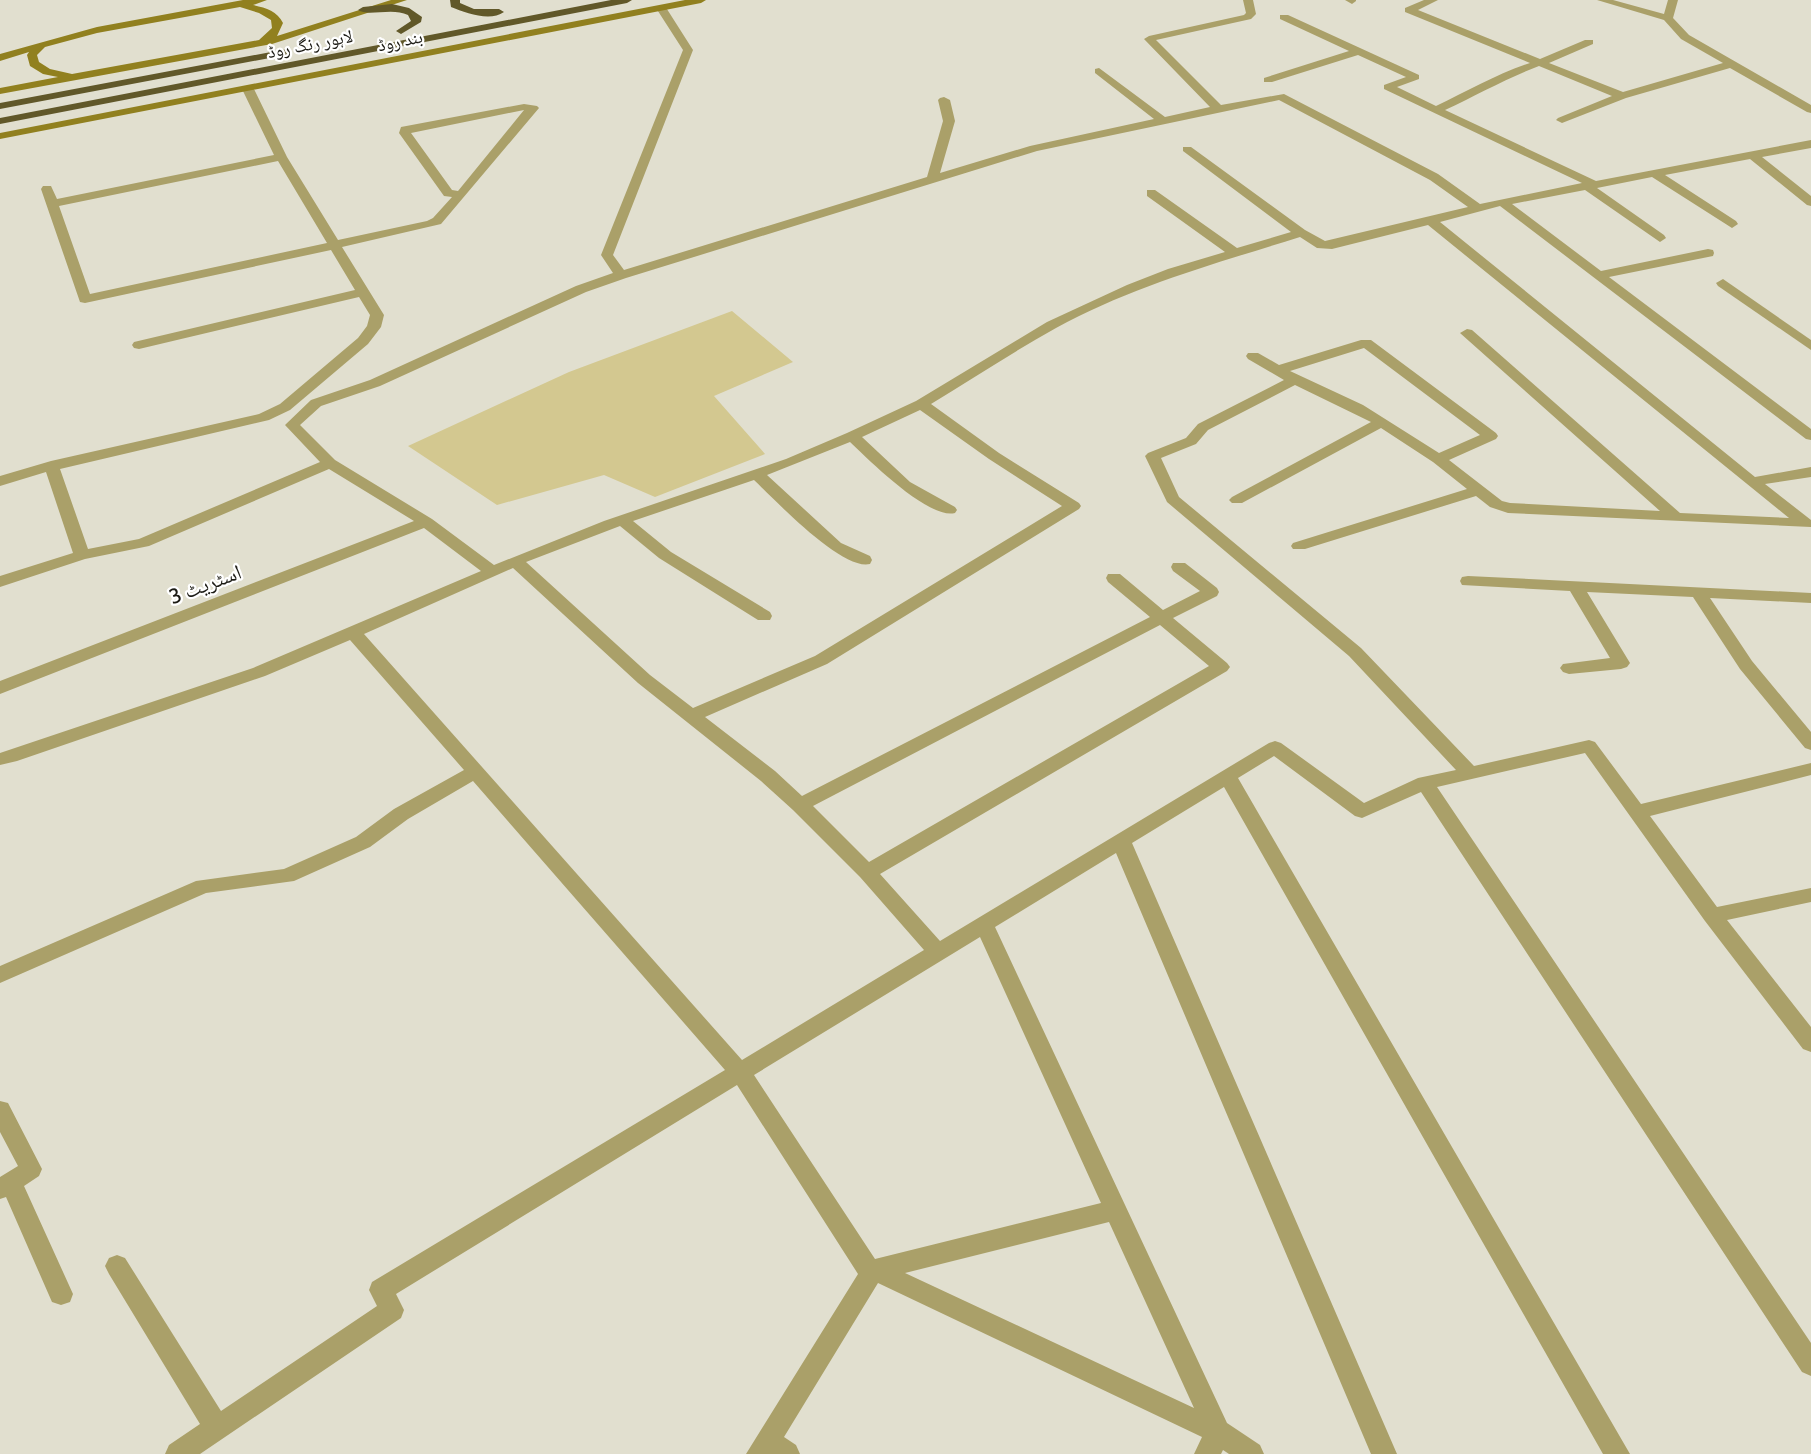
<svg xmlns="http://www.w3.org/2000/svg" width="1811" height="1454" viewBox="0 0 1811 1454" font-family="Cabin,'Noto Naskh Arabic',sans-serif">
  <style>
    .green { fill: #d3c890 }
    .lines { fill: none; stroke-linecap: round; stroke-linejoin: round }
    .lane { fill: #aaa069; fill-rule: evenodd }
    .street { fill: #aaa069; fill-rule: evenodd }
    .secondary { fill: #91801f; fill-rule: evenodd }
    .highway { fill: #615829; fill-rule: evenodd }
    .labels { text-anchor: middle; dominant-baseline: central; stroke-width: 4.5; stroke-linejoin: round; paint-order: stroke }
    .far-street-label { font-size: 18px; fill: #1c1b15; stroke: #fff }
    .street-label { font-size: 21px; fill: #1c1b15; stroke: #fff }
  </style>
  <rect width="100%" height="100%" fill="#e1dfcf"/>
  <polygon class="green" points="732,311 793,362 714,396 765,454 655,497 604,475 497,505 408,446 569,372"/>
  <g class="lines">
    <polygon class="lane" points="1345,0 1356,0 1356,1 1352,4"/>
    <g class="street">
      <path d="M1243 0H1253L1256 14 1251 19 1156 40 1221 105 1284 94 1438 174 1480 204 1582 183 1384 89V85L1406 77 1358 55 1272 82H1264V78L1349 51 1280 19V15H1288L1419 75V79L1397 87 1436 106C1468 91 1497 74 1530 63L1405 12V8L1424 0H1438L1418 10 1540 59 1585 40H1593V44L1549 63 1623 92 1723 63 1681 39 1664 20 1597 0H1613L1664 14 1668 0H1678L1673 18 1689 35 1811 105V113L1807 112 1730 68 1626 98 1562 123 1556 120 1558 118 1612 96 1539 66C1507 78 1477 95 1445 110L1596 181 1811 140V148L1762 157 1811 196V206L1807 205 1750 159 1665 175 1736 221 1738 224 1732 228 1652 177 1597 188 1664 235 1666 238 1660 242 1585 190 1512 204 1601 271 1708 249 1713 250 1714 253 1713 256 1609 277 1811 429V440L1806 439 1500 206 1440 222 1755 477 1811 467V477L1765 484 1811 520V527L1508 513 1490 507 1476 496 1305 549H1293L1291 546 1293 543 1467 489 1433 462 1381 428 1242 503H1232L1229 500 1232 497 1371 422 1295 385 1208 430 1196 444 1161 458 1179 497 1361 648 1474 766 1589 740 1595 742 1641 804 1811 763V775L1650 816 1717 907 1811 888V902L1727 920 1811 1027V1052L1803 1049 1705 921 1585 753 1437 787 1811 1343V1376L1802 1372 1421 792 1362 818 1355 816 1274 756 1238 778 1630 1454H1603L1224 787 1132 843 1397 1454H1371L1116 853 995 927 1227 1423 1260 1445 1264 1454H1229L1223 1450 1221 1454H1194L1202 1437 878 1283 784 1437 796 1445 800 1454H746L858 1274 737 1085 396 1294 404 1310 401 1318 200 1454H165L169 1445 200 1424 109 1274 105 1266 109 1258 117 1255 125 1258 221 1411 377 1306 369 1290 372 1282 725 1070 473 781 408 819 370 847 294 881 206 893 0 983V966L196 881 284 869 356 837 394 809 464 770 350 640 265 676 17 761 0 765V753L253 668 481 571 424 528 0 694V681L414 521 329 469 149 546 85 559 0 587V576L73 553 46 472 0 486V476L51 461 259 414 280 404 358 338 367 326 370 315 359 297 139 349 134 348 132 345 134 342 355 290 331 250 85 303 80 302 41 189 43 186H51L57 199 274 155 242 89 248 86 254 89 287 157 338 240 427 221 433 218 452 197 444 196 399 133 401 127 524 104 537 106 539 108 441 224 342 247 384 315 381 327 368 344 290 410 269 420 60 469 88 549 139 539 320 462 285 425 311 400 370 380 576 286 613 273 601 255 683 50 656 8 657 6H665L693 50 613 255 624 270 927 177 943 121 938 100 940 98 944 97 950 100 955 121 940 173 1030 146 1154 119 1095 73V69L1099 68 1165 117 1210 107 1144 39 1149 36 1244 15 1246 13ZM1279 100 1430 180 1468 207 1325 241 1305 230 1191 147H1183V151L1291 232 1237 248 1155 190H1147V196L1225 252 1168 269 1127 285 1047 322 916 401 847 433 786 459 604 521 494 565 432 519 335 460 300 425 321 406 380 386 586 292 626 278 1037 151ZM524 110 458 191 452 190 411 133ZM278 161 327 243 90 294 59 206ZM1428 225 1789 518 1680 513 1472 330 1467 329 1460 333 1660 511 1510 503 1502 501 1449 460 1496 439 1498 436 1496 433 1371 340H1361L1279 365 1258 353H1248L1246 356 1248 359 1284 380 1198 424 1186 438 1148 453 1145 456 1167 502 1349 656 1456 770 1418 778 1364 803 1281 743 1275 741 1269 743 940 941 880 874 1227 671 1230 667 1227 663 1173 618 1217 596 1219 592 1217 588 1185 563H1173L1171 567 1173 571 1200 591 1163 610 1120 574H1108L1106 578 1108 582 1150 617 802 796 775 771 705 717 827 664 1079 509 1081 506 1079 503 999 453 931 404C972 379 1013 352 1056 328 1133 286 1217 263 1300 237L1317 248 1332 249ZM1364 348 1480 435 1439 453 1363 405 1290 371ZM920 410 989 459 1062 506 815 656 693 708 650 675 526 562 620 526 659 558 758 620H770L772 616 770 612 671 552 633 521 754 480C775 500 842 571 870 564L872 560 870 556 841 543 767 475 850 442C869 460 929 520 955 513L957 510 955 507 910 482 862 437ZM513 568 638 683 761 781 793 810 860 877 924 950 742 1060 364 634ZM1160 625 1209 666 869 862 813 806ZM980 937 1101 1203 875 1259 754 1075ZM1109 1222 1194 1408 905 1273Z"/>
      <polygon points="1723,279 1811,340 1811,350 1718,286 1716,283"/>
      <polygon points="1468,576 1811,593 1811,603 1710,598 1752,661 1811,732 1811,750 1805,748 1740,669 1693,597 1587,592 1630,663 1627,667 1621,669 1569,674 1563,672 1560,668 1563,664 1610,658 1570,591 1462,585 1460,581 1462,577"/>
      <polygon points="0,1101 8,1103 42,1169 39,1176 24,1186 73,1294 70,1302 61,1305 52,1302 6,1197 0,1199 0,1177 18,1166 0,1132"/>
    </g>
    <g class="secondary">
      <path d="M243 0H267L253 5C266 8 277 11 283 23L277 36 391 0H407L272 44 0 94V88L58 77 43 74 30 66 27 55 29 52 0 61V54L97 27ZM240 7 259 13 271 20 272 28 259 40 72 74 50 69 39 62 37 55 45 47 97 33Z"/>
      <polygon points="685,0 706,0 701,3 0,139 0,133"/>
    </g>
    <g class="highway">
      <path d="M450 0H460V3L474 9H499L504 12C490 22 466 13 451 7Z"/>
      <polygon points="611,0 632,0 627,3 0,124 0,118"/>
      <path d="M392 4 409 8 422 17 421 22 401 34 396 31 411 21 408 15C392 7 368 17 358 10L363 7Z"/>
      <polygon points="287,49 292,52 291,54 0,109 0,103"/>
    </g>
  </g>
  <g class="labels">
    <g class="far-street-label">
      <text transform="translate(400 41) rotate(-12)">بند روڈ</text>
      <text transform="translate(310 44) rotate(-11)">لاہور رنگ روڈ</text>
    </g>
    <g class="street-label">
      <text transform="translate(205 584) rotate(-21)">اسٹریٹ 3</text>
    </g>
  </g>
</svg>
